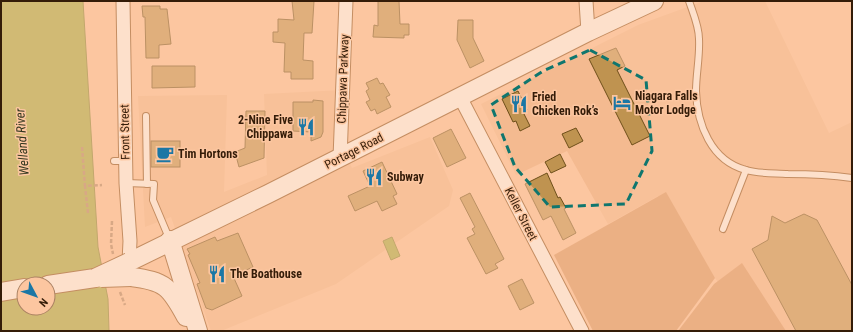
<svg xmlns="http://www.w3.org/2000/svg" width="853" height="332" viewBox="0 0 853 332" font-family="'Roboto Condensed',sans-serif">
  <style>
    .built { fill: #f4ba90 }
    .green { fill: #d89563 }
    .water { fill: #9dac3f; stroke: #7e812e; fill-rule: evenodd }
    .building { fill: #bf9350; stroke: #6e4f1a }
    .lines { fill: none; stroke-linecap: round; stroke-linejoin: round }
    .service-casing { stroke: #824816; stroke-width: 8 }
    .minor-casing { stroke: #824816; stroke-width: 15 }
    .secondary-casing { stroke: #824816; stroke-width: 20 }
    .path { stroke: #ae8364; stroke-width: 2.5; stroke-dasharray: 4 2; stroke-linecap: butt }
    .service { stroke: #fff; stroke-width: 6 }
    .minor { stroke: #fff; stroke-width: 13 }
    .secondary { stroke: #fff; stroke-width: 18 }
    .secondary-bridge-casing { stroke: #824816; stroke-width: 20; stroke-linecap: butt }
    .secondary-bridge { stroke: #fff; stroke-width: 18 }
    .marked { fill: none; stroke: #0f766e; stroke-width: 3; stroke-dasharray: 8 5; stroke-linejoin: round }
    .labels { text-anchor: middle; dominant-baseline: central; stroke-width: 3; stroke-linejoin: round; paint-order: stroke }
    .street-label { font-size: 12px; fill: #341c08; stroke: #fcc6a0 }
    .poi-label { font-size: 12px; font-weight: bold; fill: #341c08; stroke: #fcc6a0; text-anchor: start }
    .water-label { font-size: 13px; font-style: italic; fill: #33371f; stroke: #fcc6a0 }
  </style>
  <rect width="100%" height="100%" fill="#fcc6a0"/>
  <g class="built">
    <polygon points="704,1 765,1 829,133 852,122 852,331 750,331 742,315 715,278 658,196 608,224 567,151 516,175 481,104 638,25"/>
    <polygon points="343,90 340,142 352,168 430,137 453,190 449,206 336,284 221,331 211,331 171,217 145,227 138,96 227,95 224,192 267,175 264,94"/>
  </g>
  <g class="green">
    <polygon points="666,192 715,278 676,331 593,331 554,255"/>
    <polygon points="742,263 786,331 678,331 714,284"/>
  </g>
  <g class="water">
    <path d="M1 1H83L98 247 108 299 109 331H1ZM24 284H48V308H24Z"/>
    <polygon points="392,237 400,256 391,260 383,241"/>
  </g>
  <g class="building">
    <polygon points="292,1 314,1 312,33 304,33 303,60 313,61 313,79 291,79 291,72 284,72 285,43 273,42 273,32 278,32 278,19 294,20"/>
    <polygon points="378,1 399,1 400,24 409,24 409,35 404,35 404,38 373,37 374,25 378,26"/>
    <polygon points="142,6 160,6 160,9 167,9 171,44 159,45 159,58 146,58 145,17 143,17"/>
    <polygon points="458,20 473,20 473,38 484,61 470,68 457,40"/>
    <polygon points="616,48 625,66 617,70 650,136 632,145 589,59"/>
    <polygon points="152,66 195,66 195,87 152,88"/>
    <polygon points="377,78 380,84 383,83 390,95 386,97 391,107 377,114 375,109 371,111 366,102 370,100 366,91 369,89 366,83"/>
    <polygon points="518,91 527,110 523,112 530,126 520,131 516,121 513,122 502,99"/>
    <polygon points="313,100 323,101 323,132 321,137 311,141 311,132 293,131 293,102 313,102"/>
    <polygon points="246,111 265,111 264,158 239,167 235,152 245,148"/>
    <polygon points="576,128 583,141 569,148 562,134"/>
    <polygon points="451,129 466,158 447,167 433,138"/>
    <rect x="151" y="141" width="29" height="26"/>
    <polygon points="560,154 566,166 551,173 545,162"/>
    <polygon points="382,162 397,194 393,196 397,204 382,211 377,201 355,211 348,196 370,186 363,171"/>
    <polygon points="547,173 558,198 560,197 566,208 564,209 576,233 563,240 551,216 543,220 525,184"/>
    <polygon points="470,193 504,259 495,264 498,268 486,274 467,238 475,234 472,229 475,227 460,198"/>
    <polygon points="804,214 817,220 852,285 852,331 796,331 752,249 768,240 772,216 785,223"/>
    <polygon points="238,233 253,267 233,276 242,296 212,310 206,308 197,284 200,283 188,255 190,254 187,249 215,237 217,241"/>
    <polygon points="522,279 534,303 520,310 508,286"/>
  </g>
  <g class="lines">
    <g class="service-casing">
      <g id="service">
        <path d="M689 1C693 13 699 26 699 39 700 56 696 74 696 91 697 124 711 161 746 170 759 174 774 173 788 174 810 174 831 175 852 178"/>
        <polyline points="146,116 147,184"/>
        <polyline points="114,161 126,161"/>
        <polyline points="126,183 154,184 153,200 169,238"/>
        <polyline points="723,229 746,170"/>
      </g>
    </g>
    <g class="minor-casing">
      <g id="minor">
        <polyline points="123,1 126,183 130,241 129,262"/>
        <polyline points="586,1 588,32"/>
        <polyline points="460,97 582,331"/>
        <polyline points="340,158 346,1"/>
      </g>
    </g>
    <g class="secondary-casing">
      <g id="secondary">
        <polyline points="170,240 198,331"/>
        <polyline points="129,262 268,194 588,32 654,1"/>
        <path d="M131 277C165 281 170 287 186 317"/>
        <polyline points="48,285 95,278"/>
        <polyline points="1,292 24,288"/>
      </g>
    </g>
    <g class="path">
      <polyline points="82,147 85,186"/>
      <polyline points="88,213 85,186 102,185"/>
      <polyline points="112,221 111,244 113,254"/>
      <polyline points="120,292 125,305"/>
    </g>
    <use href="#service" class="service"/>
    <use href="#minor" class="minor"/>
    <use href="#secondary" class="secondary"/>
    <g class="secondary-bridge-casing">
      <g id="secondary-bridge">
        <polyline points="95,278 129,262"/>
        <polyline points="101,278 131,277"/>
      </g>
    </g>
    <use href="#secondary-bridge" class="secondary-bridge"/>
  </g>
  <path d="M0 0H853V332H0ZM590 50 646 80 652 151 626 204 550 207 515 167 491 105 543 71Z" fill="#fcc6a0" fill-opacity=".55" fill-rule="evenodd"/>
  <path class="marked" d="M590 50 646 80 652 151 626 204 550 207 515 167 491 105 543 71Z"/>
  <defs>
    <g id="hotel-bare" transform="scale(1.38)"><path d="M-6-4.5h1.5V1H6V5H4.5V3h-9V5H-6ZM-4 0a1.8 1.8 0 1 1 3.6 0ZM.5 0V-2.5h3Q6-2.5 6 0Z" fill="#1b77a5" stroke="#fcc6a0" stroke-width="2.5" paint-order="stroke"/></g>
    <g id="restaurant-bare" transform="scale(1.38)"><path d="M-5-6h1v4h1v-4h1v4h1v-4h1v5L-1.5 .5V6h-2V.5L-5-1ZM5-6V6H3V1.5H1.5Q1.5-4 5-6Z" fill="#1b77a5" stroke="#fcc6a0" stroke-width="2.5" paint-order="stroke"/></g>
    <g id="cafe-bare" transform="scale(1.38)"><path d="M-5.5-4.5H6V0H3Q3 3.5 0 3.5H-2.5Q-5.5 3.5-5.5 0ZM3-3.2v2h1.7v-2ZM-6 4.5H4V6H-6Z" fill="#1b77a5" stroke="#fcc6a0" stroke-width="2.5" paint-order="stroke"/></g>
  </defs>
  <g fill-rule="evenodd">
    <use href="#hotel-bare" x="622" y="103"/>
    <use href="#restaurant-bare" x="519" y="104"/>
    <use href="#restaurant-bare" x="306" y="127"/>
    <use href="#cafe-bare" x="165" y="154"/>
    <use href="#restaurant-bare" x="374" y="177"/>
    <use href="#restaurant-bare" x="217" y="274"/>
  </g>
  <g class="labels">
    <g class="street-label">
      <text transform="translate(343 79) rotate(-88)">Chippawa Parkway</text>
      <text transform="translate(125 132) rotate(-91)">Front Street</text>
      <text transform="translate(354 151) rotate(-27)">Portage Road</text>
      <text transform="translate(521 214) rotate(63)">Keller Street</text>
    </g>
    <g class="poi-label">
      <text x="635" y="96">Niagara Falls<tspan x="635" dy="14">Motor Lodge</tspan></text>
      <text x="532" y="97">Fried<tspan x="532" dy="14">Chicken Rok’s</tspan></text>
      <text x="293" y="120" text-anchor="end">2-Nine Five<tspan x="293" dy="14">Chippawa</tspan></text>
      <text x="178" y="154">Tim Hortons</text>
      <text x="387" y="177">Subway</text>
      <text x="230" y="274">The Boathouse</text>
    </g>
    <g class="water-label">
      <text transform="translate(22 142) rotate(-94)">Welland River</text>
    </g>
  </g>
  <rect width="853" height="332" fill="none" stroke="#341c08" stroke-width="4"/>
  <g transform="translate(36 296) rotate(131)"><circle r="19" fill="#fcc6a0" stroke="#ac8263"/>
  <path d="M0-3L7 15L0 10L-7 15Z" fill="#1b77a5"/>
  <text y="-6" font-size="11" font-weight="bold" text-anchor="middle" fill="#341c08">N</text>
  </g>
</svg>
